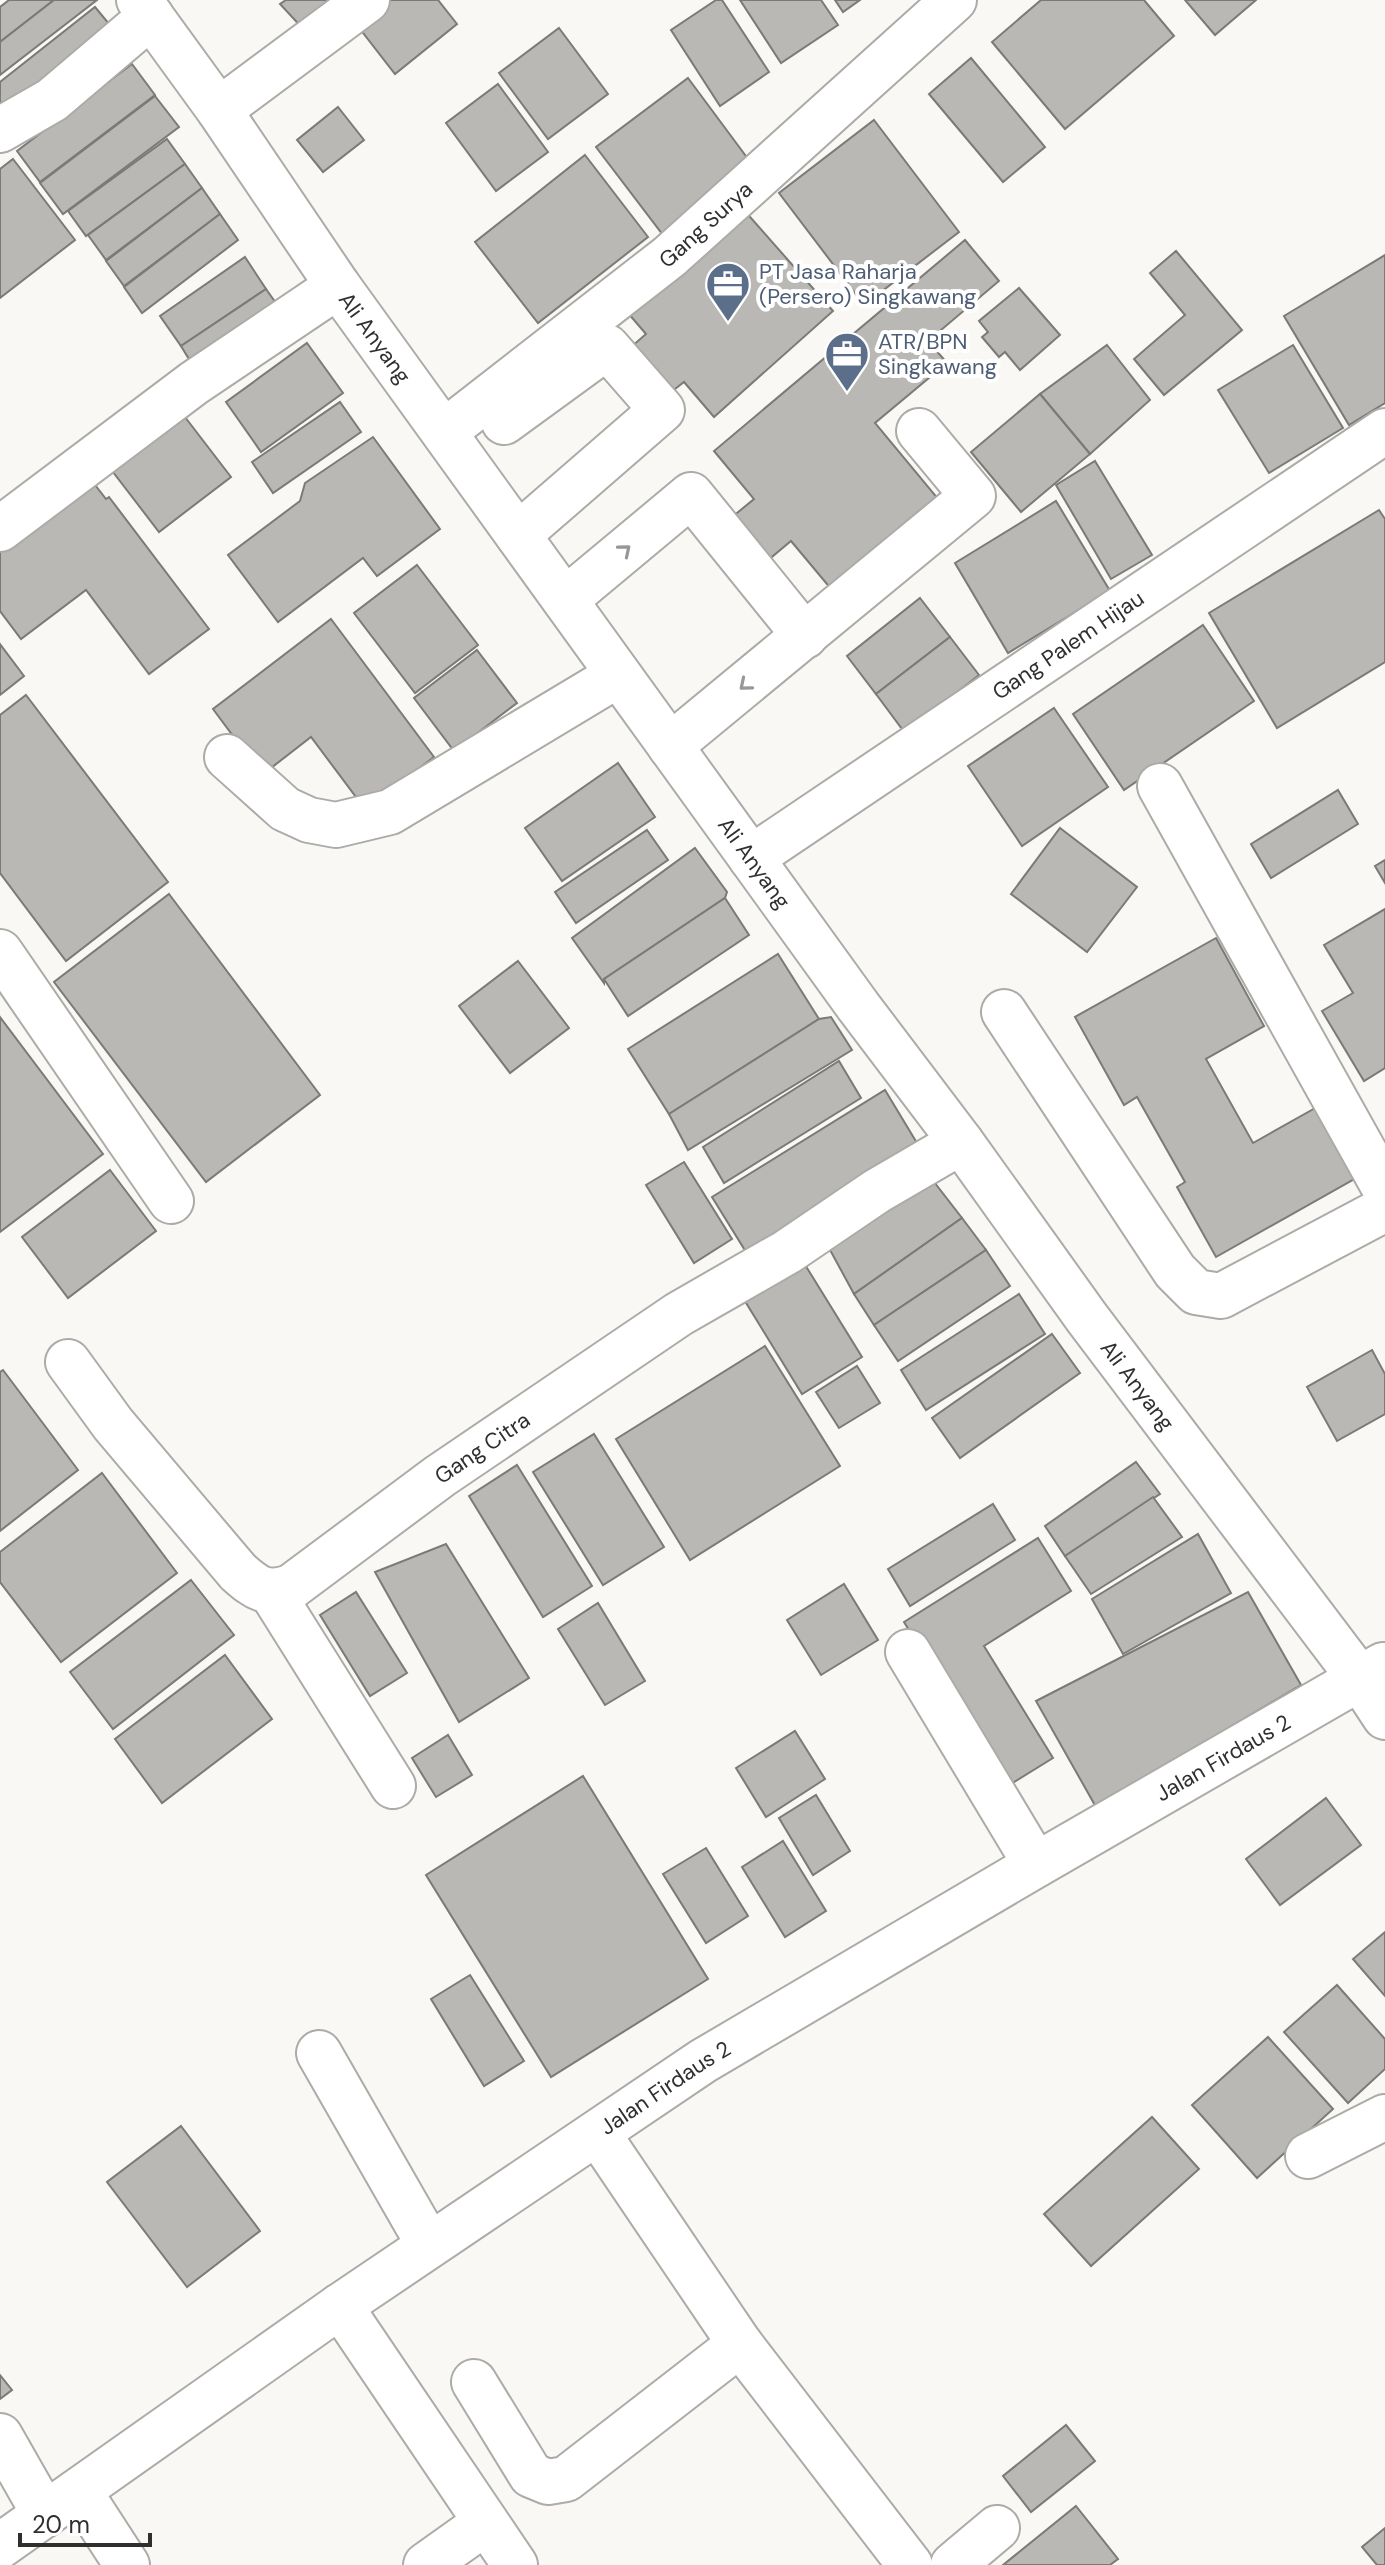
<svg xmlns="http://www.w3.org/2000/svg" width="1385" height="2565" viewBox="0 0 1385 2565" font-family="'DM Sans',sans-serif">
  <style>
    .building { fill: #b9b8b4; stroke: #7b7a77; stroke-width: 2 }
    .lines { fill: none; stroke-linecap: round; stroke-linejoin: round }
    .minor-casing { stroke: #acaba7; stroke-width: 48 }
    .minor { stroke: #fff; stroke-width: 44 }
    .oneway { stroke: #979796 }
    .labels { text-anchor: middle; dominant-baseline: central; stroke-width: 8; stroke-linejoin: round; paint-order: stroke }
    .street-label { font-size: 22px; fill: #2f2f2d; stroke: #fff }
    .service-label { font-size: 22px; fill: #4e5e75; stroke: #fff; text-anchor: start }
  </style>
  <rect width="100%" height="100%" fill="#faf8f4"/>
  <g class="building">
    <polygon points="9,0 54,0 0,42 0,7"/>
    <polygon points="54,0 97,0 0,75 0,42"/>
    <polygon points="286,0 343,0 306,32 280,4"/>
    <polygon points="379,0 438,0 457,24 395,74 353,20"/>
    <polygon points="716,0 722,0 769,72 720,106 671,30"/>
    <polygon points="740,0 821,0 838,25 781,63"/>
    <polygon points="835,0 860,0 843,12"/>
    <polygon points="1041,0 1144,0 1174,36 1065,129 992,42"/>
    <polygon points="1185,0 1256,0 1215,35"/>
    <polygon points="95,7 115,31 0,119 0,82"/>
    <polygon points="559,28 608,94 548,139 499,73"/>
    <polygon points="971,58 1045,147 1003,182 929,94"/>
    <polygon points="132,64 155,95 40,182 17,151"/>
    <polygon points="688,78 754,167 663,235 596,147"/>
    <polygon points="498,84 548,152 496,191 446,123"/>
    <polygon points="155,96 179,127 63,214 40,183"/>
    <polygon points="338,107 364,140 323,172 297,140"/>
    <polygon points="874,120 959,232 864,305 779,193"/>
    <polygon points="167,139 185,164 86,236 68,211"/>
    <polygon points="585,155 648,237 538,323 475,242"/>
    <polygon points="13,159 75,240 0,298 0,169"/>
    <polygon points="185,164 202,188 106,260 88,235"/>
    <polygon points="202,188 220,214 124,286 106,261"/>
    <polygon points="743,209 833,311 714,417 684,382 670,393 630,348 646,334 628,313"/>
    <polygon points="220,214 238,240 142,313 124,287"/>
    <polygon points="965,240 999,281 928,341 947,363 875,423 944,506 837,596 791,541 767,561 731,518 754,499 714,451"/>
    <polygon points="1176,251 1242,330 1164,395 1134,359 1185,315 1150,273"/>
    <polygon points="1385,255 1385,403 1349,425 1284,316"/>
    <polygon points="245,257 266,289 181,346 160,316"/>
    <polygon points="1019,288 1060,335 1020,370 1005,352 999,357 982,337 988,332 979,321"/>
    <polygon points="266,289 283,313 195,369 181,346"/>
    <polygon points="307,343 343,393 261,452 226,402"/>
    <polygon points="1107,345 1150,400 1090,454 1040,394"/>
    <polygon points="1293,345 1343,428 1269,473 1218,390"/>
    <polygon points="1040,394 1090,454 1021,512 971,452"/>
    <polygon points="340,402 361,432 273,493 252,462"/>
    <polygon points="175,404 231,477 159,532 103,459"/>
    <polygon points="373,437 440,529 377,576 363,558 278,622 228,555 300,501 305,483"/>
    <polygon points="1095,461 1152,555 1111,579 1056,485"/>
    <polygon points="85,472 106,499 109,497 209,629 149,674 86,590 21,639 0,611 0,537"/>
    <polygon points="1056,501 1110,591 1008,653 955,563"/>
    <polygon points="1379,510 1385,519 1385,662 1277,728 1209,613"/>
    <polygon points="417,565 478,645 415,693 354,613"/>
    <polygon points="920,598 950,637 876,694 847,656"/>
    <polygon points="331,619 434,757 365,809 311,737 262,775 213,709"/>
    <polygon points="1203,625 1254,701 1124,790 1073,714"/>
    <polygon points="950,637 979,675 905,733 876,694"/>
    <polygon points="0,644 24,676 0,695"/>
    <polygon points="477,650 517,703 454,751 414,698"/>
    <polygon points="26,695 168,882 66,961 0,873 0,715"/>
    <polygon points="1054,708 1108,787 1022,846 968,766"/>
    <polygon points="618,763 655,817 562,881 525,828"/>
    <polygon points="1338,790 1358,824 1271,878 1251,844"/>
    <polygon points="1060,828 1137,887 1087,952 1011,894"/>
    <polygon points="647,830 668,860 576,923 555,892"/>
    <polygon points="695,848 727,892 725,898 604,979 604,983 572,938"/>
    <polygon points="1385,860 1385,883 1375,866"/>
    <polygon points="169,894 320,1095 206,1182 54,982"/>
    <polygon points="725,898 749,935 628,1016 604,979"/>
    <polygon points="1385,909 1385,1068 1364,1081 1322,1011 1353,993 1324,945"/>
    <polygon points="1216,938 1264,1026 1206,1059 1253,1143 1317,1107 1356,1178 1216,1257 1177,1187 1185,1182 1137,1097 1124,1105 1075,1017"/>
    <polygon points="778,954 819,1019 669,1114 628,1049"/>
    <polygon points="518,961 569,1028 510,1073 459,1006"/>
    <polygon points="0,1017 103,1154 0,1232"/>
    <polygon points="831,1017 852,1050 688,1150 669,1114 819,1019"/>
    <polygon points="839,1061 861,1098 724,1183 703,1147"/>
    <polygon points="885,1090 923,1153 751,1260 712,1197"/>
    <polygon points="684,1162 732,1239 694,1263 646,1185"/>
    <polygon points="110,1170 156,1231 68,1298 22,1237"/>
    <polygon points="931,1178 962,1218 854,1294 829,1248"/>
    <polygon points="962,1218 986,1250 874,1325 854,1294"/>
    <polygon points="986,1250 1010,1286 898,1361 874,1325"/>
    <polygon points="799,1255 862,1357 802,1394 740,1293"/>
    <polygon points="1019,1294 1045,1334 926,1410 901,1370"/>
    <polygon points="1052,1334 1080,1373 960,1458 932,1418"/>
    <polygon points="765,1346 840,1466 690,1560 616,1439"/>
    <polygon points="1372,1350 1385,1374 1385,1414 1337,1441 1307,1387"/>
    <polygon points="857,1366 880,1403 839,1428 816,1392"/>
    <polygon points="3,1370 78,1470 0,1531 0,1372"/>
    <polygon points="594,1434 664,1547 603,1585 533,1472"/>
    <polygon points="1136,1462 1160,1494 1065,1556 1045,1526"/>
    <polygon points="517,1465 592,1586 543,1617 469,1496"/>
    <polygon points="102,1473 177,1573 61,1662 0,1582 0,1552"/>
    <polygon points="1153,1497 1182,1537 1091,1594 1065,1556"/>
    <polygon points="993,1504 1015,1540 910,1606 888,1569"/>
    <polygon points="1198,1534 1231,1593 1123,1654 1092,1599"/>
    <polygon points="1038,1538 1071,1591 984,1646 1053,1758 1006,1787 904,1622"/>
    <polygon points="446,1544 529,1678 459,1722 375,1572"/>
    <polygon points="191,1580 234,1635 113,1729 70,1672"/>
    <polygon points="844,1584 878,1640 821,1675 787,1620"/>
    <polygon points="356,1592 407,1673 370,1696 320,1615"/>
    <polygon points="1248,1592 1301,1685 1096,1807 1036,1701"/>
    <polygon points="598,1603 645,1681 605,1705 558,1629"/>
    <polygon points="225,1655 272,1719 162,1803 115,1739"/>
    <polygon points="795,1731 825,1779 766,1817 736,1768"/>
    <polygon points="448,1735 472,1775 436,1797 412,1758"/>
    <polygon points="583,1776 708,1979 551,2077 426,1875"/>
    <polygon points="816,1795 850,1851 813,1875 779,1818"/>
    <polygon points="1326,1798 1361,1845 1280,1905 1246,1859"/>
    <polygon points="783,1841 826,1911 785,1937 742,1867"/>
    <polygon points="706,1848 748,1916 706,1943 663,1874"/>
    <polygon points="1385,1932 1385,1996 1353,1959"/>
    <polygon points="470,1975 524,2061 484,2086 431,1999"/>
    <polygon points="1337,1985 1385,2039 1385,2069 1348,2103 1284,2032"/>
    <polygon points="1268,2037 1333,2109 1257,2178 1192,2105"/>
    <polygon points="1152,2117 1199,2169 1091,2266 1044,2214"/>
    <polygon points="181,2126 260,2231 187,2287 107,2182"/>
    <polygon points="0,2375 12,2390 0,2399"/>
    <polygon points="1066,2425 1095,2461 1031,2512 1003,2476"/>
    <polygon points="1076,2506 1118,2559 1110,2565 1003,2565"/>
    <polygon points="1385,2528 1385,2565 1377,2565 1362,2547"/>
  </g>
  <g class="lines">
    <g class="minor-casing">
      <g id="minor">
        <path id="s1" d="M139 0 219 110 338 286 858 1006 961 1142 1087 1318 1360 1679 1385 1717"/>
        <polyline points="219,110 367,0"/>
        <polyline points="0,130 52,100 151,16"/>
        <polyline points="504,422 607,347 662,410 518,535"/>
        <path id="s2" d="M444 432 669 257 954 0"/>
        <polyline points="0,529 194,383 338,286"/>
        <polyline points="565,600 691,495 805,636"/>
        <polyline points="670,746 973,496 919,431"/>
        <polyline points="227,757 285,809 309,820 336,825 390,812 618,675"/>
        <polyline points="1160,786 1385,1189"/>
        <path id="s3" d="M751 858 1385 431"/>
        <polyline points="0,952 171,1201"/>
        <polyline points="1004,1012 1175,1271 1196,1292 1221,1296 1385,1209"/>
        <path id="s4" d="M68 1362 113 1424 238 1572C257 1589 266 1595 291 1587L440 1476 679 1314 787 1252 877 1191 961 1142"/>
        <polyline points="272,1593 393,1786"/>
        <polyline points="908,1652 1036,1865"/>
        <polyline points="319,2053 429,2245"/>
        <polyline points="598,2134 740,2344 910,2565"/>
        <polyline points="1308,2156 1385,2117"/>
        <polyline points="340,2306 515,2565"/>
        <polyline points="474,2382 531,2475 548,2482 566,2479 740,2344"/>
        <polyline points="0,2436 45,2515"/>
        <polyline points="79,2491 127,2565"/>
        <path id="s5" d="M0 2546 340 2306 703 2061 1036 1865 1383 1665"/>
        <polyline points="426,2565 485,2523"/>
        <polyline points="953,2565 997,2528"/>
      </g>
    </g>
    <use href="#minor" class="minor"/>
  </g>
  <defs><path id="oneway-chevron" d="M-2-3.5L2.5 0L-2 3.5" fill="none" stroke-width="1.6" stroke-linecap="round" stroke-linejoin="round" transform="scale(2)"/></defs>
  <g class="oneway">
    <use href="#oneway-chevron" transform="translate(625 550) rotate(-40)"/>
    <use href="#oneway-chevron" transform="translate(745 685) rotate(140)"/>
  </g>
  <defs>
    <g id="office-pin" transform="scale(2.3)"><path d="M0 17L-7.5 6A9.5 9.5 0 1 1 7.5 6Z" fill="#5c6f8a" stroke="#fff"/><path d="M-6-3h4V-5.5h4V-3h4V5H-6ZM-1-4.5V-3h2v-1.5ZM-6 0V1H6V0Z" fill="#fff"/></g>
  </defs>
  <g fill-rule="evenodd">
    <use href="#office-pin" x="728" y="284"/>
    <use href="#office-pin" x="847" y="354"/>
  </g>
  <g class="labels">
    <g class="street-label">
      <text stroke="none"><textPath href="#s2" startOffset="334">Gang Surya</textPath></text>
      <text stroke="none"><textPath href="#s1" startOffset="412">Ali Anyang</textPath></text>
      <text stroke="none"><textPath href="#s3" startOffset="382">Gang Palem Hijau</textPath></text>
      <text stroke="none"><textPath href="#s1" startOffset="1060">Ali Anyang</textPath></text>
      <text stroke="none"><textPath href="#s1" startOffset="1708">Ali Anyang</textPath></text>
      <text stroke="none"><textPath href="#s4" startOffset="566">Gang Citra</textPath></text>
      <text stroke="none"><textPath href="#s5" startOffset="1456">Jalan Firdaus 2</textPath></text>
      <text stroke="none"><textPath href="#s5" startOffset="808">Jalan Firdaus 2</textPath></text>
    </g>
    <g class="service-label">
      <text x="759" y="271">PT Jasa Raharja<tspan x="759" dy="25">(Persero) Singkawang</tspan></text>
      <text x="878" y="341">ATR/BPN<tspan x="878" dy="25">Singkawang</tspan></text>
    </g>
  </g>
  <path d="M20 2533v12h130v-12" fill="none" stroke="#2f2f2d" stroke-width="4"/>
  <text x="32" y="2533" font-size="24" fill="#2f2f2d" stroke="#ffffff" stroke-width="6" paint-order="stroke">20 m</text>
</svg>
